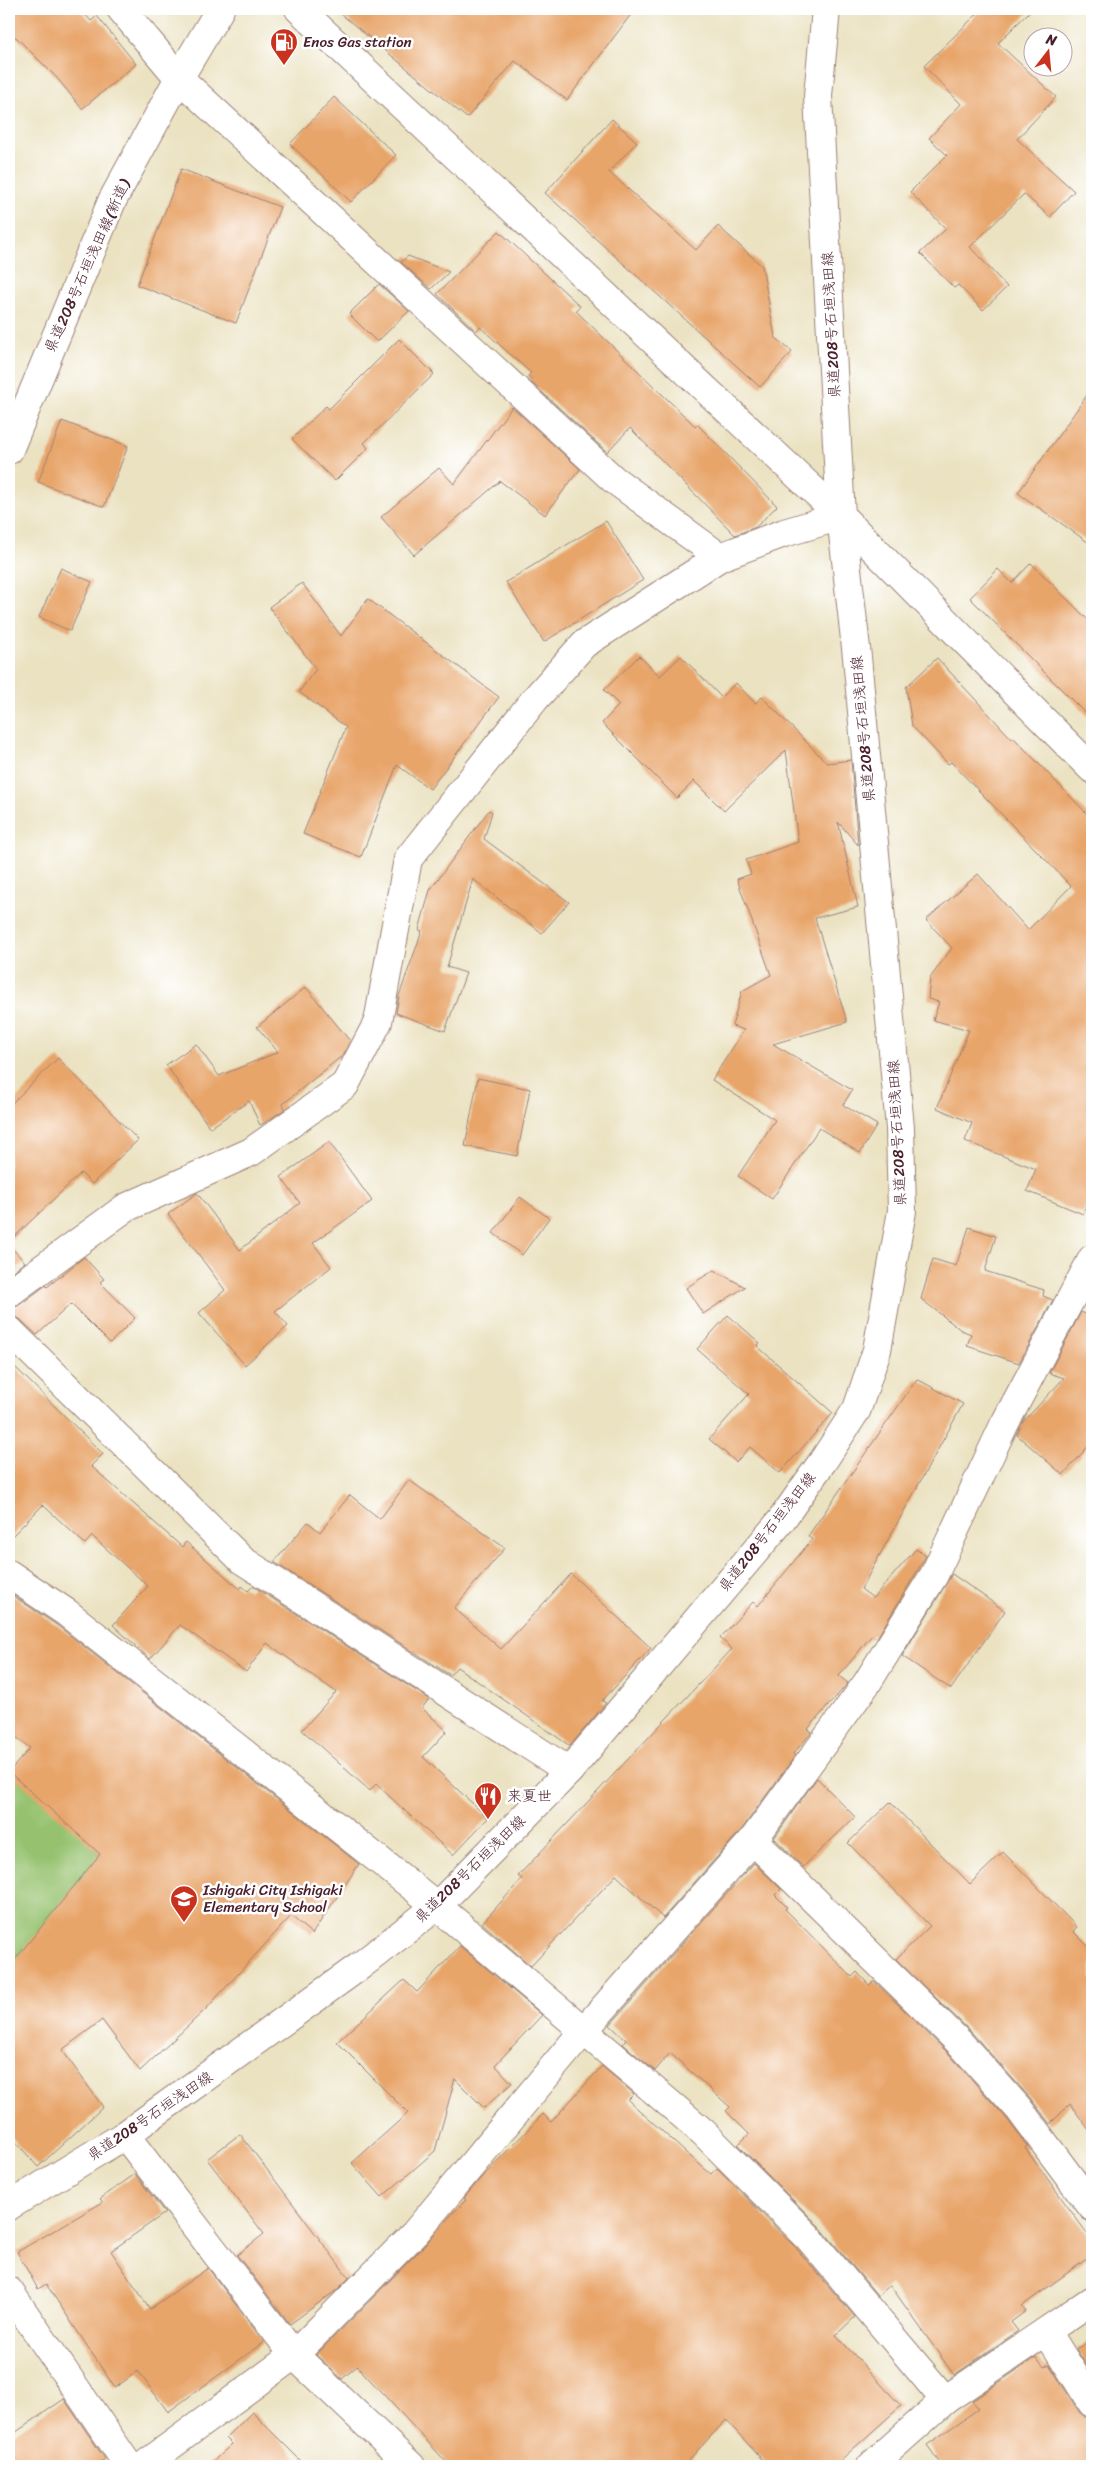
<svg xmlns="http://www.w3.org/2000/svg" width="1101" height="2475" viewBox="0 0 1101 2475" font-family="Sriracha,'Klee One',sans-serif">
  <style>
    .green { fill: #96c270; stroke: #70704e }
    .building { fill: #e8a56b }
    .lines { fill: none; stroke-linecap: round; stroke-linejoin: round }
    .street-casing { stroke: #9a8076; stroke-width: 30 }
    .secondary-casing { stroke: #9a8076; stroke-width: 30 }
    .street { stroke: #fff; stroke-width: 28 }
    .secondary { stroke: #fff; stroke-width: 28 }
    .labels { text-anchor: middle; dominant-baseline: central; stroke-width: 5; stroke-linejoin: round; paint-order: stroke }
    .poi-label { font-size: 15px; fill: #4a1f2b; stroke: #fff; text-anchor: start }
    .street-label { font-size: 15px; fill: #4a1f2b; stroke: #fff }
  </style>
  <rect width="100%" height="100%" fill="#fff"/>
  <filter id="ink" filterUnits="userSpaceOnUse"><feTurbulence type="fractalNoise" baseFrequency=".02" numOctaves="2"/><feDisplacementMap in="SourceGraphic" scale="10" xChannelSelector="R" yChannelSelector="G"/><feConvolveMatrix kernelMatrix="1 2 1 2 8 2 1 2 1" color-interpolation-filters="sRGB"/></filter>
  <filter id="wash" filterUnits="userSpaceOnUse"><feTurbulence type="fractalNoise" baseFrequency=".0096" numOctaves="4" result="noise"/><feDisplacementMap in="SourceGraphic" scale="20" xChannelSelector="R" yChannelSelector="G"/><feGaussianBlur stdDeviation="1.12" result="paint"/><feColorMatrix in="noise" values="0 0 0 0 0 0 0 0 0 0 0 0 0 0 0 0 0 1.4 0 .05"/><feComposite in="paint" operator="in"/></filter>
  <g filter="url(#wash)">
    <rect width="100%" height="100%" fill="#ebe2c1"/>
    <polygon class="green" points="9,1765 37,1790 123,1878 71,1892 9,1969"/>
    <g id="blocks">
      <g class="building">
        <polygon points="9,9 80,9 91,21 97,16 136,64 82,109 57,78 17,38 9,34"/>
        <polygon points="335,9 635,9 567,100 515,61 467,118"/>
        <polygon points="982,9 1032,9 998,43 1056,97 1017,139 1074,191 1050,217 1024,194 970,247 1007,287 983,310 958,285 954,288 920,253 946,229 910,192 947,155 929,138 961,104 924,66"/>
        <polygon points="334,97 396,155 351,202 290,144"/>
        <polygon points="612,119 637,142 609,172 696,250 718,226 762,266 775,337 792,352 760,387 545,193"/>
        <polygon points="181,169 280,207 236,323 137,285"/>
        <polygon points="499,231 580,306 576,311 695,426 697,424 777,506 756,527 735,535 630,428 607,452 531,382 532,380 528,376 531,373 480,327 476,331 437,294"/>
        <polygon points="408,256 449,272 431,289 401,262"/>
        <polygon points="379,284 409,311 377,342 349,314"/>
        <polygon points="399,339 434,374 364,443 368,448 335,481 292,439 326,406 329,409"/>
        <polygon points="1092,388 1092,545 1018,493"/>
        <polygon points="512,407 580,469 545,515 500,481 414,555 381,517 439,468 454,484"/>
        <polygon points="62,421 128,446 104,507 38,482"/>
        <polygon points="606,521 643,580 544,642 506,582"/>
        <polygon points="1031,563 1092,624 1092,720 970,598 998,569 1012,583"/>
        <polygon points="61,568 92,582 70,631 39,617"/>
        <polygon points="302,583 341,636 368,599 499,697 430,789 397,765 361,857 303,834 346,727 299,692 316,669 269,607"/>
        <polygon points="639,656 660,676 681,656 721,697 736,683 755,703 762,697 827,763 851,760 858,845 838,822 858,907 815,918 847,1022 773,1044 852,1090 843,1105 877,1125 860,1153 819,1128 772,1199 738,1176 775,1120 712,1080 744,1030 732,1026 742,991 771,975 737,879 751,874 746,860 798,842 786,750 724,811 694,781 677,798 602,723 619,705 604,690"/>
        <polygon points="937,658 1012,739 1013,737 1092,819 1092,1191 1083,1214 1027,1191 1036,1169 965,1141 972,1123 937,1108 969,1030 933,1020 939,1002 928,999 930,978 952,948 926,920 978,874 1028,930 1071,886 951,762 948,764 912,726 906,687"/>
        <polygon points="489,810 492,812 484,839 569,902 542,933 473,879 447,967 466,973 445,1031 396,1013 399,996 422,931 419,930 430,890"/>
        <polygon points="306,987 350,1041 343,1055 283,1104 285,1109 264,1123 260,1125 249,1101 210,1128 166,1065 196,1044 219,1076 278,1052 257,1027"/>
        <polygon points="58,1058 138,1140 92,1184 81,1173 9,1242 9,1106"/>
        <polygon points="478,1078 530,1089 517,1156 465,1146"/>
        <polygon points="329,1142 372,1201 313,1243 331,1267 275,1311 288,1326 245,1365 199,1313 225,1290 168,1214 197,1193 240,1250 300,1203 281,1177"/>
        <polygon points="520,1197 549,1218 522,1255 493,1233"/>
        <polygon points="969,1227 996,1236 985,1271 1044,1290 1043,1296 1053,1300 1019,1363 967,1346 971,1334 961,1330 921,1299 933,1259 956,1266"/>
        <polygon points="9,1245 25,1262 9,1274"/>
        <polygon points="84,1257 104,1279 100,1282 135,1318 110,1343 71,1304 37,1335 20,1319 9,1315 9,1308 18,1306 46,1285 47,1287"/>
        <polygon points="714,1270 745,1287 703,1314 686,1288"/>
        <polygon points="1081,1312 1092,1317 1092,1442 1063,1475 1017,1435 1022,1423 1064,1378 1049,1373"/>
        <polygon points="728,1315 760,1343 757,1346 833,1413 780,1473 750,1447 736,1462 709,1439 749,1394 697,1349"/>
        <polygon points="9,1361 103,1454 91,1466 182,1547 186,1542 240,1589 242,1586 248,1591 253,1586 429,1699 422,1708 447,1731 423,1757 488,1818 453,1855 376,1784 370,1791 302,1730 336,1692 267,1643 246,1672 180,1625 150,1659 113,1625 148,1586 92,1536 85,1544 43,1505 9,1539"/>
        <polygon points="917,1379 963,1404 861,1589 873,1598 916,1549 926,1556 877,1638 872,1635 839,1676 848,1683 808,1729 812,1732 793,1754 795,1756 741,1830 663,1918 616,1875 531,1966 482,1923 522,1879 518,1876 732,1649 720,1638 753,1602 758,1606 812,1539 808,1536"/>
        <polygon points="409,1480 505,1548 454,1608 501,1649 571,1574 651,1648 602,1701 606,1703 570,1746 457,1667 450,1675 274,1562 308,1522 320,1532 350,1495 380,1519"/>
        <polygon points="952,1574 1005,1611 951,1689 902,1656"/>
        <polygon points="9,1593 58,1626 359,1864 312,1934 291,1916 206,2009 140,2071 102,2020 62,2050 103,2107 38,2167 9,2134 9,1967 100,1854 9,1772 30,1748 9,1732"/>
        <polygon points="817,1778 855,1817 803,1867 774,1838"/>
        <polygon points="890,1802 970,1884 1003,1852 1077,1927 1073,1931 1092,1950 1092,2134 1070,2104 1050,2124 1031,2099 972,2033 896,1959 930,1926 848,1843"/>
        <polygon points="754,1863 781,1889 775,1895 787,1907 785,1909 852,1977 857,1972 869,1985 874,1981 949,2054 1007,2119 1027,2146 1025,2148 1092,2240 1092,2255 1022,2306 1026,2311 1011,2322 1018,2331 954,2375 890,2285 878,2296 819,2226 738,2145 749,2134 726,2111 730,2107 670,2053 655,2071 623,2044 626,2040 610,2025"/>
        <polygon points="460,1946 542,2015 495,2065 512,2083 484,2108 455,2079 435,2151 382,2197 352,2163 408,2113 337,2042 404,1980 417,1992"/>
        <polygon points="602,2066 634,2094 628,2100 685,2152 711,2174 717,2168 796,2248 855,2317 836,2335 901,2406 834,2466 768,2466 726,2420 683,2466 450,2466 357,2366 342,2379 316,2355 426,2244 452,2214 466,2200 464,2198 480,2179 543,2114 551,2122"/>
        <polygon points="240,2134 349,2278 338,2289 290,2324 237,2255 264,2234 207,2159"/>
        <polygon points="135,2174 165,2213 111,2251 150,2309 208,2268 264,2342 168,2412 138,2371 115,2388 46,2284 38,2289 17,2252 103,2202 100,2199"/>
        <polygon points="1092,2339 1092,2374 1076,2349"/>
        <polygon points="1036,2357 1044,2367 1049,2364 1079,2412 1085,2417 1092,2419 1092,2466 942,2466 927,2445 978,2409 972,2401"/>
        <polygon points="64,2399 105,2459 94,2466 9,2466 9,2437"/>
        <polygon points="252,2412 306,2466 208,2466 232,2444 226,2438"/>
      </g>
    </g>
  </g>
  <g filter="url(#ink)">
    <use href="#blocks" fill-opacity="0" stroke="#9a8076" stroke-width="1"/>
    <g class="lines">
      <g class="street-casing">
        <g id="street">
          <polyline points="121,9 179,78 613,479 720,557"/>
          <polyline points="9,1293 125,1208 251,1152 345,1085 378,1022 408,859 535,699 584,644 720,557 784,533 841,516"/>
          <polyline points="9,1330 242,1560 569,1771"/>
          <polyline points="9,1574 67,1613 437,1906 703,2132 808,2237 945,2400"/>
          <polyline points="753,1840 960,2043 1019,2109 1092,2207"/>
          <polyline points="125,2135 294,2355 411,2466"/>
          <polyline points="9,2291 129,2466"/>
          <polyline points="1047,2332 1092,2403"/>
          <polyline points="143,2466 294,2355 415,2233 585,2029 753,1840 867,1683 934,1575 1004,1425 1092,1259"/>
        </g>
      </g>
      <g class="secondary-casing">
        <g id="secondary">
          <polyline points="299,9 841,516 1092,769"/>
          <polyline points="9,450 112,201 179,78 220,9"/>
          <polyline points="9,2206 125,2135 360,1966 437,1906 569,1771 780,1522 823,1461 857,1409 877,1350 902,1211 900,1128 857,657 841,516 818,96 826,9"/>
          <polyline points="871,2466 945,2400 1092,2300"/>
        </g>
      </g>
      <use href="#street" class="street"/>
      <use href="#secondary" class="secondary"/>
    </g>
  </g>
  <defs>
    <g id="fuel-pin" transform="scale(1.4375)"><path d="M0 17L-7.5 6A9.5 9.5 0 1 1 7.5 6Z" fill="#c8321e" stroke="#fff"/><path d="M-5.5-6h7V0h2V4h1.3V-2.5L3-4.5l.8-.8L6-3V5H2.5V1h-1V6h-7ZM-4.2-4.7v3.2H.2V-4.7Z" fill="#fff"/></g>
    <g id="restaurant-pin" transform="scale(1.4375)"><path d="M0 17L-7.5 6A9.5 9.5 0 1 1 7.5 6Z" fill="#c8321e" stroke="#fff"/><path d="M-5-6h1v4h1v-4h1v4h1v-4h1v5L-1.5 .5V6h-2V.5L-5-1ZM5-6V6H3V1.5H1.5Q1.5-4 5-6Z" fill="#fff"/></g>
    <g id="school-pin" transform="scale(1.4375)"><path d="M0 17L-7.5 6A9.5 9.5 0 1 1 7.5 6Z" fill="#c8321e" stroke="#fff"/><path d="M0-5L7-2L0 1L-7-2ZM-4 1L0 2.5L4 1V4Q0 6-4 4Z" fill="#fff"/></g>
  </defs>
  <g fill-rule="evenodd">
    <use href="#fuel-pin" x="284" y="42"/>
    <use href="#restaurant-pin" x="488" y="1796"/>
    <use href="#school-pin" x="184" y="1899"/>
  </g>
  <g class="labels">
    <g class="poi-label">
      <text x="303" y="42">Enos Gas station</text>
      <text x="507" y="1796">来夏世</text>
      <text x="203" y="1890">Ishigaki City Ishigaki<tspan x="203" dy="17">Elementary School</tspan></text>
    </g>
    <g class="street-label">
      <text transform="translate(87 266) rotate(-66)">県道208号石垣浅田線(新道)</text>
      <text transform="translate(831 325) rotate(-93)">県道208号石垣浅田線</text>
      <text transform="translate(863 729) rotate(-95)">県道208号石垣浅田線</text>
      <text transform="translate(897 1133) rotate(-93)">県道208号石垣浅田線</text>
      <text transform="translate(767 1532) rotate(-52)">県道208号石垣浅田線</text>
      <text transform="translate(470 1869) rotate(-44)">県道208号石垣浅田線</text>
      <text transform="translate(150 2116) rotate(-34)">県道208号石垣浅田線</text>
    </g>
  </g>
  <rect width="1101" height="2475" fill="none" stroke="#fff" stroke-width="30"/>
  <g transform="translate(1048 52) rotate(16)"><circle r="24" fill="#ffffff" stroke="#b7a5aa"/>
  <path d="M0-4L9 19L0 12L-9 19Z" fill="#c8321e"/>
  <text y="-8" font-size="14" font-weight="bold" text-anchor="middle" fill="#4a1f2b">N</text>
  </g>
</svg>
